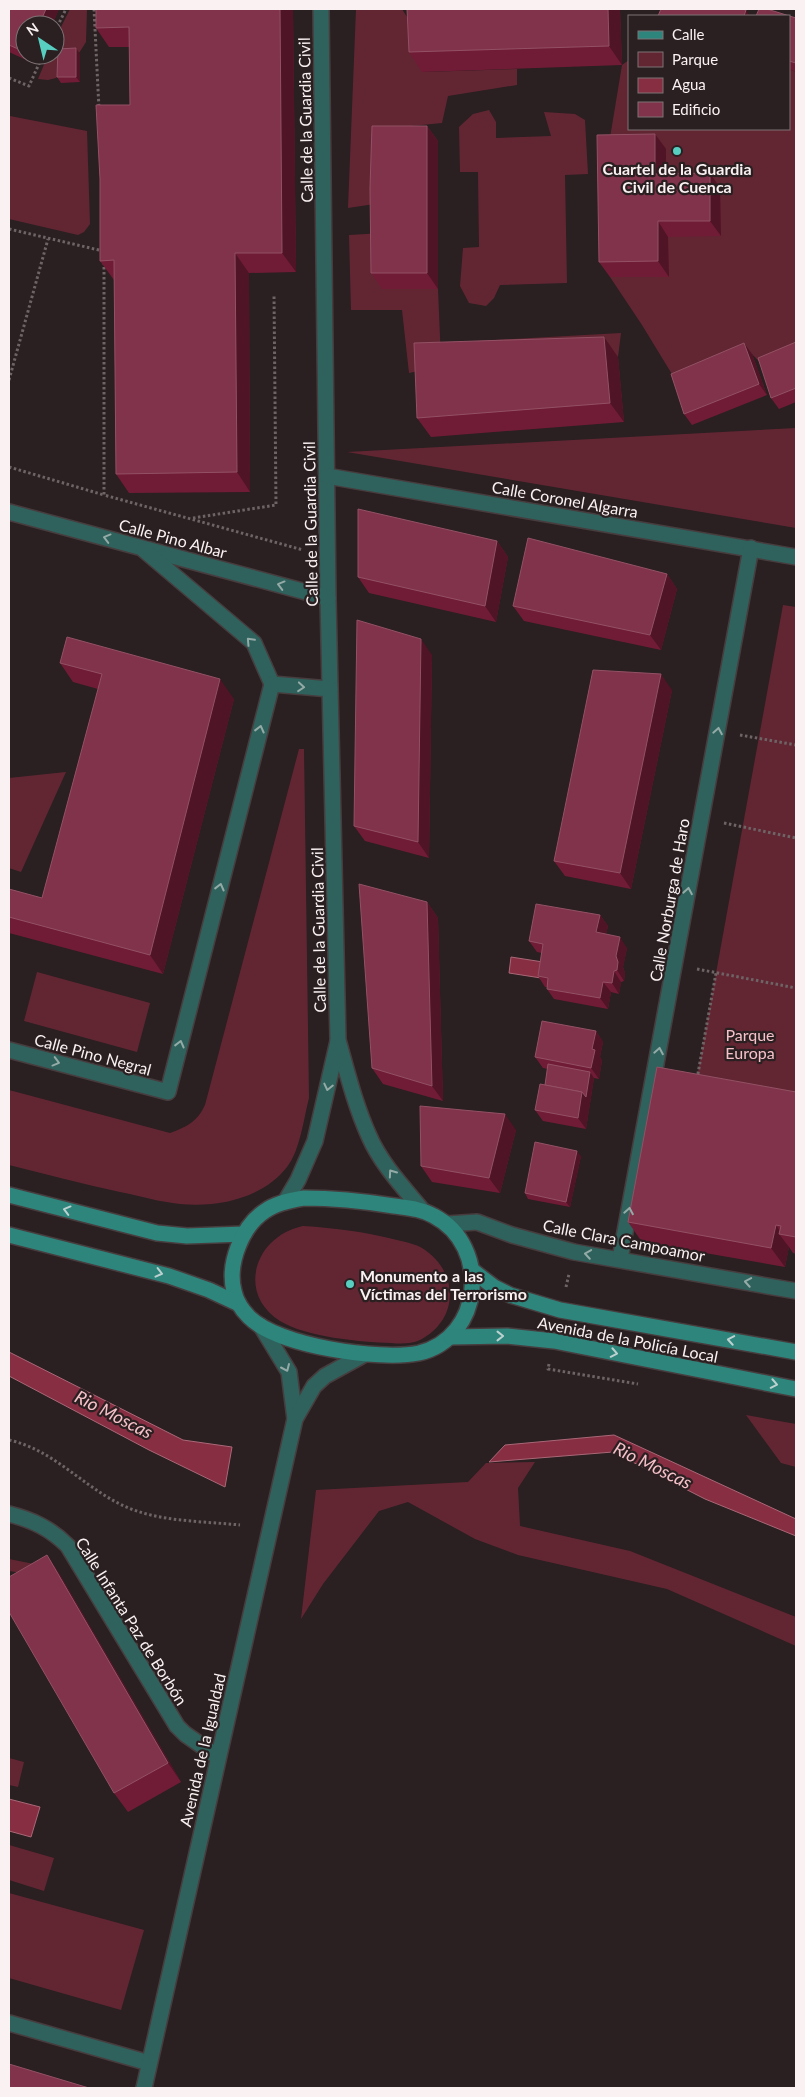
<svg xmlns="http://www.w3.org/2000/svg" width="805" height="2097" viewBox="0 0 805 2097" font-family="Lato,sans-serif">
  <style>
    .green { fill: #622633 }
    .water { fill: #872e42; stroke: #a96877 }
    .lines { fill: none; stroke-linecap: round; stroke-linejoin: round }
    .street-casing { stroke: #473c3e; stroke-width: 18 }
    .secondary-casing { stroke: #473c3e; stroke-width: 18 }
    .path { stroke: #6e6365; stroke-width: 3; stroke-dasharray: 2.5 2.5; stroke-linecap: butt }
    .street { stroke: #2f625c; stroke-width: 15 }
    .secondary { stroke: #2d857c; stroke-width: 15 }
    .wall { fill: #711c36 }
    .shaded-wall { fill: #4f1425 }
    .building { fill: #80334a; stroke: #935165 }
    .oneway { stroke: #94aaa7 }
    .oneway2 { stroke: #bcd1cf }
    .poi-dot { fill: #58cec1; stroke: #2a1f21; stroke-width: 2 }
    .labels { text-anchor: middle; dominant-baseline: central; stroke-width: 4.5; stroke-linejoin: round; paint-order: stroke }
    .street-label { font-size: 16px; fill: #f9f1f2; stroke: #2a1f21 }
    .poi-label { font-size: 16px; font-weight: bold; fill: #f9f1f2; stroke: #2a1f21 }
    .park-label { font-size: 16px; fill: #f6c1c8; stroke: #2a1f21 }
    .water-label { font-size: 18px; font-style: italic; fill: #f6c1c8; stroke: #2a1f21 }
  </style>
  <rect width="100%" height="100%" fill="#2a1f21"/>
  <g class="green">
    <polygon points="70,9 87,9 86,42 79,53 56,78 48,80 38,79 48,55 55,55 55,39"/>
    <polygon points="356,9 402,9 421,40 423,72 517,69 517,85 448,96 442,123 391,128 381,203 348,208"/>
    <polygon points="629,60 629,129 789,129 789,69 796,72 796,356 766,369 752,354 678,384 642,325 610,277 668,277 666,189 608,150 622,65"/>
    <polygon points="489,110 496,122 496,138 551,136 544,112 575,114 585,120 588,174 565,175 567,283 500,285 494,298 486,306 469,303 460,286 463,248 479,247 478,172 460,172 459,127 473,114"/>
    <polygon points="10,116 87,131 90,224 84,232 78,235 9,219"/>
    <polygon points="383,233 383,289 438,289 441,361 428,369 409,373 402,310 351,310 349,235"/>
    <polygon points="621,333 618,357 479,361 476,341"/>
    <polygon points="796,428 796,528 347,452"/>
    <polygon points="783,605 796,607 796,1102 696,1083"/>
    <path d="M299 749H304L309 1098C304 1117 300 1151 287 1167 263 1198 218 1208 180 1204 160 1202 140 1196 120 1192 83 1184 46 1174 9 1165V1090L170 1133C187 1127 198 1121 205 1105Z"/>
    <polygon points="66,772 21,872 9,868 9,778"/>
    <polygon points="37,972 150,1003 137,1052 24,1021"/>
    <path d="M303 1226C335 1228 366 1232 397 1240 405 1242 415 1244 422 1248 459 1271 460 1319 420 1340 411 1344 401 1344 391 1343 360 1342 306 1337 280 1321 236 1293 255 1236 303 1226Z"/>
    <polygon points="746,1415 796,1424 796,1467 781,1463"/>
    <polygon points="535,1462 518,1488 520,1526 630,1551 796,1617 796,1646 667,1589 518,1555 475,1539 408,1502 379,1511 323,1584 301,1619 316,1490 468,1482 486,1463"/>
    <polygon points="9,1559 34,1564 41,1576 9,1571"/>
    <polygon points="9,1758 24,1762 18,1787 9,1785"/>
    <polygon points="9,1845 54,1858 44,1891 9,1880"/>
    <polygon points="9,1893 144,1930 121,2010 9,1978"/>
  </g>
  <g class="water">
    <polygon points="511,957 543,962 541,978 509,973"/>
    <polygon points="9,1352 183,1440 232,1447 225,1487 149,1450 9,1376"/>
    <polygon points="614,1435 796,1519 796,1536 705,1499 613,1452 489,1462 505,1445"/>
    <polygon points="9,1799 40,1807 31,1837 9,1831"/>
  </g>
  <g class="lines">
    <g class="street-casing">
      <g id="street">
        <path d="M321 9 328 598 338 1040C347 1072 355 1105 369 1136 381 1164 404 1188 423 1211"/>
        <polyline points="327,476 796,557"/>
        <polyline points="9,512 328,598"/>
        <polyline points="144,550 254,643 272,684"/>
        <polyline points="272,684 330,689"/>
        <polyline points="9,1050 168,1092 272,684"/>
        <polyline points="285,1202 298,1180 315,1141 338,1041"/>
        <polyline points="447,1224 477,1222 512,1235 574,1252 796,1291"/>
        <polyline points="620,1259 751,548"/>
        <polyline points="261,1326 289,1372 295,1419"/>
        <path d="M9 1514C33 1520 51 1529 68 1546L177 1726 185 1734 218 1757"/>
        <polyline points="9,2023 149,2063"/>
        <polyline points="144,2088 295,1419 314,1386 325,1376 365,1354"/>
      </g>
    </g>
    <g class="secondary-casing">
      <g id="secondary">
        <polyline points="9,1195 157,1233 187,1236 244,1234"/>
        <path d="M304 1198C336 1198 363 1201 394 1206 408 1208 422 1209 434 1216 491 1246 483 1338 419 1353 379 1361 278 1346 249 1317 242 1310 236 1301 234 1291 227 1264 242 1226 265 1211 276 1203 291 1200 304 1198Z"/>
        <polyline points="9,1235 169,1276 209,1290 239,1304"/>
        <polyline points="473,1271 494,1287 510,1295 560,1310 796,1352"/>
        <polyline points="451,1337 507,1336 554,1341 796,1389"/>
      </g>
    </g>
    <g class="path">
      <polyline points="94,9 99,109"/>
      <polyline points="55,31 66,9"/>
      <polyline points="9,78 29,86 43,55"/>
      <polyline points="9,229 103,251"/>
      <polyline points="104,262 104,495 303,550"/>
      <polyline points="9,380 48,239"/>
      <polyline points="9,467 104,495"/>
      <polyline points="193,518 276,505 274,294"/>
      <polyline points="740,735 796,745"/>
      <polyline points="724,823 796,838"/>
      <polyline points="697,969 796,988"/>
      <polyline points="697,1079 716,973"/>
      <polyline points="566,1287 569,1274"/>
      <polyline points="549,1364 548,1369 638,1384"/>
      <path d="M9 1440C54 1450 83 1487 124 1506 159 1522 201 1521 240 1525"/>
    </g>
    <use href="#street" class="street"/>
    <use href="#secondary" class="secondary"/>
  </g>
  <g class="wall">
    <polygon points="10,9 59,9 52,25 25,25 25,55 39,55 35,64 9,52 9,12"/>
    <polygon points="96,9 293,9 296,272 249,273 250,492 129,493 116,474 114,280 100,261 130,105 130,47 109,47 96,28"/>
    <polygon points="407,9 620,9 622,65 422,72 409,52"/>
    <polygon points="789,16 796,18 796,72 789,69"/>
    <polygon points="80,54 80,82 61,83 57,77"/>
    <polygon points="427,126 438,141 438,289 382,289 371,273"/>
    <polygon points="655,134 666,149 666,174 710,173 720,188 721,236 668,237 669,277 610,277 599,262"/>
    <polygon points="604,337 618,357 624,422 431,437 417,418"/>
    <polygon points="796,342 796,402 779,409 771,398"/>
    <polygon points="752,354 767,395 692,425 684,414"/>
    <polygon points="497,541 508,557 496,622 369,593 358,577"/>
    <polygon points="667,574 677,589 661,650 524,621 513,606"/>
    <polygon points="432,655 429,858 365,841 354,826"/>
    <polygon points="60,663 234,699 163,974 9,933 9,889 42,898 98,689 73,682"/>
    <polygon points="672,690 631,889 565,876 554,861"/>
    <polygon points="427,902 438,918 443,1101 383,1084 372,1068"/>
    <polygon points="600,915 608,926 606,934 627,948 623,967 625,973 624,981 621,982 619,994 611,992 608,1009 554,999 547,989 547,987 545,987 538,976 542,953 537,952 529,941"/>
    <polygon points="596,1031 603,1042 600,1057 602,1060 599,1079 594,1078 586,1129 543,1121 535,1110 545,1085 548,1069 543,1068 535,1057"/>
    <polygon points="796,1092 796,1254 793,1253 789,1247 785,1267 642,1242 628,1222"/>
    <polygon points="516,1130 500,1193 432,1182 421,1166"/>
    <polygon points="581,1156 570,1207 528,1199 525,1193"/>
    <polygon points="47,1555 60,1575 181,1782 128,1812 114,1793"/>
  </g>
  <g class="shaded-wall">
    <polygon points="46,9 59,9 52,25 39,25"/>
    <polygon points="280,9 293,9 296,272 282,253"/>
    <polygon points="608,9 620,9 622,65 609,46"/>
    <polygon points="746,10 750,16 744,16"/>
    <polygon points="76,48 80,54 80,82 76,77"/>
    <polygon points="29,55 39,55 35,64"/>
    <polygon points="427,126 438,141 438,289 427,273"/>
    <polygon points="655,134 666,149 666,189 655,174"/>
    <polygon points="710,173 720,188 721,236 710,221"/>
    <polygon points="658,221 668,237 669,277 658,261"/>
    <polygon points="235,253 249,273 250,492 237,472"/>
    <polygon points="604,337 618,357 624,422 610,403"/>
    <polygon points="744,343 752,354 767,395 759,384"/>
    <polygon points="497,541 508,557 496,622 485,606"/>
    <polygon points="667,574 677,589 661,650 650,635"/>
    <polygon points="421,639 432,655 429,858 418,842"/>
    <polygon points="661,674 672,690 631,889 620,873"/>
    <polygon points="220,679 234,699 163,974 150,955"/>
    <polygon points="427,902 438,918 443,1101 432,1086"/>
    <polygon points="600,915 608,926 604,943 596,932"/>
    <polygon points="620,937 627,948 623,967 625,973 624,981 617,970 616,956"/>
    <polygon points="614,971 621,982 619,994 612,983"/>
    <polygon points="603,982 611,992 608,1009 600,998"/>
    <polygon points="596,1031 603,1042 600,1057 602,1060 599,1079 591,1068 592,1049"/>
    <polygon points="590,1072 594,1078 586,1129 578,1118 582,1092"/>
    <polygon points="505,1114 516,1130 500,1193 489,1178"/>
    <polygon points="577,1151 581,1156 570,1207 566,1202"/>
    <polygon points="776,1225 782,1234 779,1234 789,1247 785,1267 771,1248"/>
    <polygon points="47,1555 60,1575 181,1782 168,1763"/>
  </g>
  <g class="building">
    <polygon points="10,9 46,9 39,25 25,25 25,52 9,45 9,12"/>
    <polygon points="96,9 280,9 282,253 235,253 237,472 116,474 114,260 100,261 100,179 96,105 130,105 129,27 96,28"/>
    <polygon points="407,9 608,9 609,46 409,52"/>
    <polygon points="661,9 741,9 746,10 744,16 658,16"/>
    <polygon points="759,9 767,9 796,18 796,63 789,61 789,16 756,16"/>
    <polygon points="76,48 76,77 57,77 58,49"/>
    <polygon points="372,126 427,126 427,273 371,273 370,188"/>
    <polygon points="655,134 655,174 710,173 710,221 658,221 658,261 599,262 597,135"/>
    <polygon points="604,337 610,403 417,418 414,343"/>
    <polygon points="796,342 796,388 771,398 758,358"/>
    <polygon points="744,343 759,384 684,414 671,374"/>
    <polygon points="358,509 497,541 485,606 358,577"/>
    <polygon points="528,538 667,574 650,635 513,606"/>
    <polygon points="357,620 421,639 418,842 354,826"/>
    <polygon points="67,637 220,679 150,955 9,917 9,889 42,898 102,674 60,663"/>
    <polygon points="593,670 661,674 620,873 554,861"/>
    <polygon points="359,884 427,902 432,1086 372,1068"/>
    <polygon points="536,904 600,915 596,932 620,937 616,956 618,962 617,970 614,971 612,983 603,982 600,998 547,989 548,978 538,976 543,944 529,941"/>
    <polygon points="542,1021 596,1031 592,1049 595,1050 591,1068 535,1057"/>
    <polygon points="548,1064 590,1072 586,1097 582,1092 545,1085"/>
    <polygon points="657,1067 796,1092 796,1237 779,1234 781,1226 776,1225 771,1248 628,1222"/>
    <polygon points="540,1084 582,1092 578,1118 535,1110"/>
    <polygon points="420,1106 505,1114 489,1178 421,1166"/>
    <polygon points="535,1142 577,1151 566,1202 525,1193"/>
    <polygon points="47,1555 168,1763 114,1793 9,1612 9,1577"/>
    <polygon points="9,2064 89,2088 9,2088"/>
  </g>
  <defs><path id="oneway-chevron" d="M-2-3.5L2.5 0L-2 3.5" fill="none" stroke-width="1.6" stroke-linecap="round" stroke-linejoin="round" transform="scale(1.25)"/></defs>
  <g class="oneway">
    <use href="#oneway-chevron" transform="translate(107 538) rotate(-165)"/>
    <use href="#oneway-chevron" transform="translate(281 585) rotate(-165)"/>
    <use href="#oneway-chevron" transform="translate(250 641) rotate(-133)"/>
    <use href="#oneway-chevron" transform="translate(301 687) rotate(5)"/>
    <use href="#oneway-chevron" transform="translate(260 729) rotate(-76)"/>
    <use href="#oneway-chevron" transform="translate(718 731) rotate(-80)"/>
    <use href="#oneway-chevron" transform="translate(220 887) rotate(-76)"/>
    <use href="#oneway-chevron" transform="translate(688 891) rotate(-80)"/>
    <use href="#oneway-chevron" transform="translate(180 1044) rotate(-76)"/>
    <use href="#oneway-chevron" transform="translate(659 1051) rotate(-80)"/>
    <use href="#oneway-chevron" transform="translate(56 1062) rotate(15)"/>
    <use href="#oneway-chevron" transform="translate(328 1087) rotate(103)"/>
    <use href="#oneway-chevron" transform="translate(392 1173) rotate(-125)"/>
    <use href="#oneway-chevron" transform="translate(629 1211) rotate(-80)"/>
    <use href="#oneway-chevron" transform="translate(588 1254) rotate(-171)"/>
    <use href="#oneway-chevron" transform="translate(748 1282) rotate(-170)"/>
    <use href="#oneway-chevron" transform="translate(286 1368) rotate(66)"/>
  </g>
  <g class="oneway2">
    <use href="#oneway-chevron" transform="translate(67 1210) rotate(-165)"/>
    <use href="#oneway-chevron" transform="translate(159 1273) rotate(14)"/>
    <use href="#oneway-chevron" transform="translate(500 1336)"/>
    <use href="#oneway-chevron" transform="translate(731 1340) rotate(-170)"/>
    <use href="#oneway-chevron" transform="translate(614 1353) rotate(11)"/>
    <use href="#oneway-chevron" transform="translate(774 1384) rotate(11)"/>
  </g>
  <g class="poi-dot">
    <circle cx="677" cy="151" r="5"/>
    <circle cx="350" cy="1284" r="5"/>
  </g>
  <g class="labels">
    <g class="street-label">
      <text transform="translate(305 120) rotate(-91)">Calle de la Guardia Civil</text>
      <text transform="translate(565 499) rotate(10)">Calle Coronel Algarra</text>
      <text transform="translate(310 524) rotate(-91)">Calle de la Guardia Civil</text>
      <text transform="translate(173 538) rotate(15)">Calle Pino Albar</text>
      <text transform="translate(669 900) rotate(-80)">Calle Norburga de Haro</text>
      <text transform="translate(318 930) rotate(-91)">Calle de la Guardia Civil</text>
      <text transform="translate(93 1054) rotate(15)">Calle Pino Negral</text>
      <text transform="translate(624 1240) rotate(11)">Calle Clara Campoamor</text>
      <text transform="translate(628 1339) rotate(11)">Avenida de la Policía Local</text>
      <text transform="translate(132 1621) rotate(58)">Calle Infanta Paz de Borbón</text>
      <text transform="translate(202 1750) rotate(-77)">Avenida de la Igualdad</text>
    </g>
    <g class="poi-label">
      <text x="677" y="168">Cuartel de la Guardia<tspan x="677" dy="18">Civil de Cuenca</tspan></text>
      <text x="360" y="1275" text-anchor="start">Monumento a las<tspan x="360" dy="18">Víctimas del Terrorismo</tspan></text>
    </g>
    <g class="park-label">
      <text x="750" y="1034">Parque<tspan x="750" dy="18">Europa</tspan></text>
    </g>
    <g class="water-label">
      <text transform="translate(114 1414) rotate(27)">Rio Moscas</text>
      <text transform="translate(653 1465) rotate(26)">Rio Moscas</text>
    </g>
  </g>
  <rect width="805" height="2097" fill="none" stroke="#f9f1f2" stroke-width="20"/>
  <rect x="628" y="15" width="162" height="115" fill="#2a1f21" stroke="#7d7375"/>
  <rect x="638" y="31" width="25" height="8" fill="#2d857c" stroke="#7d7375"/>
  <text x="672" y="40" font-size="15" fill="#f9f1f2">Calle</text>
  <rect x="638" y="52" width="25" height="15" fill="#622633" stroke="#7d7375"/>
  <text x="672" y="65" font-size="15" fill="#f9f1f2">Parque</text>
  <rect x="638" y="78" width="25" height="15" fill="#872e42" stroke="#7d7375"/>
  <text x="672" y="90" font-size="15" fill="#f9f1f2">Agua</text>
  <rect x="638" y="102" width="25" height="15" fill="#80334a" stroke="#7d7375"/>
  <text x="672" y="115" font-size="15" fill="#f9f1f2">Edificio</text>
  <g transform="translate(40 40) rotate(325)"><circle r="24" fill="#2a1f21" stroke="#7d7375"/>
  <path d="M0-4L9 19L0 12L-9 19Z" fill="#58cec1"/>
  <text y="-8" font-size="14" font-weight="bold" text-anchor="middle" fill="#f9f1f2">N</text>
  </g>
</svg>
